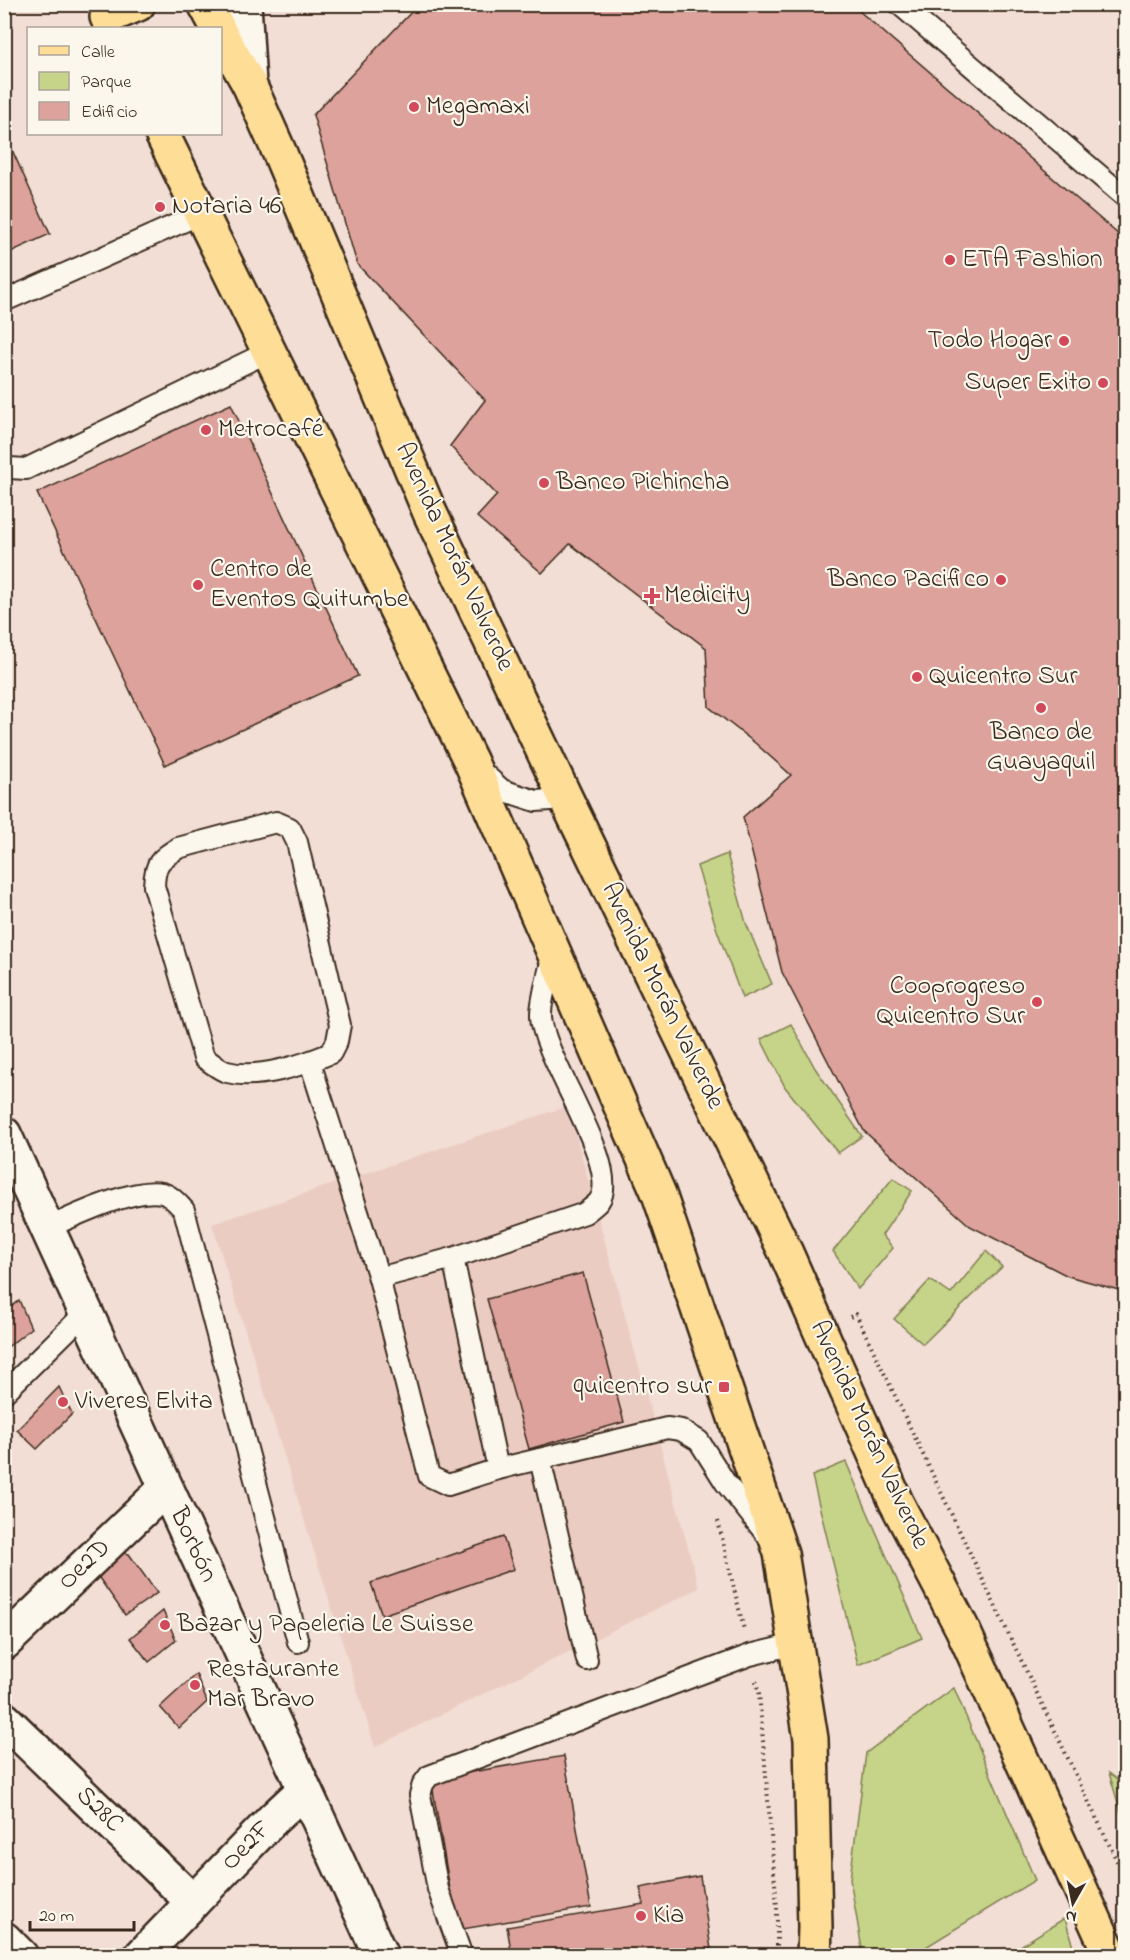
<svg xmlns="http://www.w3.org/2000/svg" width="1130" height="1960" viewBox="0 0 1130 1960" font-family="'Indie Flower',sans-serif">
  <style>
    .built { fill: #ebccc3 }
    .green { fill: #c5d488; stroke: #807f53; stroke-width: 1.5 }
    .building { fill: #dca29b; stroke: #3b2a1e; stroke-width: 1.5 }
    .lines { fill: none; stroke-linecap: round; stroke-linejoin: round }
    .lane-casing { stroke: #3b2a1e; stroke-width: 24 }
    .street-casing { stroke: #3b2a1e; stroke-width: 38 }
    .secondary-casing { stroke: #3b2a1e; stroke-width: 38 }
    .primary-casing { stroke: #3b2a1e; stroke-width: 38 }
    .path { stroke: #3b2a1e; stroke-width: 4; stroke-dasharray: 1.5 4.5; stroke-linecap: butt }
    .lane { stroke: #fbf7ec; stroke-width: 20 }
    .street { stroke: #fbf7ec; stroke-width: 33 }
    .secondary { stroke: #fbf7ec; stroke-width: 33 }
    .primary { stroke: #fedd96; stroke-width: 33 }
    .poi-dot { fill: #d1495b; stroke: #fbf7ec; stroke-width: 2 }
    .labels { text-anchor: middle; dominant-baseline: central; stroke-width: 4.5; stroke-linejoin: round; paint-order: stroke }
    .poi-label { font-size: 26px; fill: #3b2a1e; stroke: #fbf7ec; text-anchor: start }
    .street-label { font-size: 26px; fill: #3b2a1e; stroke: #fbf7ec }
  </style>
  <rect width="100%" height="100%" fill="#f2ded4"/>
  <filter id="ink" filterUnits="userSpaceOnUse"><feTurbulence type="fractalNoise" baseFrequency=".0167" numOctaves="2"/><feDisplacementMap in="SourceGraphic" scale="12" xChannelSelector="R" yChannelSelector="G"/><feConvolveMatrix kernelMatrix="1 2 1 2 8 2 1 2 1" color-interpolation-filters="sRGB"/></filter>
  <g filter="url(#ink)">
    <polygon class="built" points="568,1106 699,1588 375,1747 212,1224"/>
    <g class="green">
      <polygon points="727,854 746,923 772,984 742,998 717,930 697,866"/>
      <polygon points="791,1024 815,1068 862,1136 838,1153 785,1087 761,1039"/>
      <polygon points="893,1178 912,1191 882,1235 893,1248 858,1289 833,1251"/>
      <polygon points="986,1251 1002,1267 923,1344 894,1319 930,1280 951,1294"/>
      <polygon points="846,1462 922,1638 858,1665 812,1476"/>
      <polygon points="954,1688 1035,1880 913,1955 863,1955 850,1879 866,1753"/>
      <polygon points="1109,1773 1125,1785 1125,1828 1125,1826"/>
      <polygon points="1065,1918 1075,1955 1006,1955"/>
    </g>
    <g class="building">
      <polygon points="419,4 851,4 1126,241 1126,1292 1068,1276 970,1226 864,1131 782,972 743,817 791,775 755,743 709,707 706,648 570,544 542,573 477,517 497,495 450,446 485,400 357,264 313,115"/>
      <polygon points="4,132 50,234 4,255"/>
      <polygon points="231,404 358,676 165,765 37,493"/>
      <polygon points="583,1273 624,1422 529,1449 487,1299"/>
      <polygon points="19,1300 31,1328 4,1350 4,1313"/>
      <polygon points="59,1387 72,1414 37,1449 17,1430"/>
      <polygon points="503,1537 514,1569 382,1615 371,1583"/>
      <polygon points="115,1552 129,1554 157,1593 125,1615 97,1575"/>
      <polygon points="163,1611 176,1640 149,1662 130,1638"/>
      <polygon points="196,1674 207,1702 179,1728 160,1707"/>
      <polygon points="564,1756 591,1907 457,1930 431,1779"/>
      <polygon points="700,1876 712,1956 512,1956 507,1927 644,1904 640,1888"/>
    </g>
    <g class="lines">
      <g class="lane-casing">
        <g id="lane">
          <polyline points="899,4 1126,198"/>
          <polyline points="4,301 200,214"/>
          <polyline points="4,465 9,468 26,469 268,352"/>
          <polyline points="482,772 502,790 536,801 566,799"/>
          <path d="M276 822 290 828 297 842 340 1025 337 1041 331 1053C303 1065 258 1080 227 1072 219 1070 211 1062 204 1058L154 886C155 863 159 860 178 848Z"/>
          <path d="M553 953C550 969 540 1002 541 1016 542 1058 623 1167 599 1201 596 1205 590 1209 585 1213L453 1258 498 1469 667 1428 681 1430 699 1441 725 1482 766 1534"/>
          <polyline points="310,1062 379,1278"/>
          <path d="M47 1228C74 1216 134 1187 162 1193 171 1195 178 1204 184 1210L298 1642"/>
          <polyline points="453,1258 379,1278 429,1476 448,1485 498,1469"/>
          <polyline points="4,1393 86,1312"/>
          <polyline points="540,1459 587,1660"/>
          <polyline points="462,1956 438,1889 420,1795 423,1784 429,1776 750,1655 795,1644"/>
        </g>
      </g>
      <g class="street-casing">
        <g id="street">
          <polyline points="4,1134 381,1956"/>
          <polyline points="4,1643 166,1488"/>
          <polyline points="4,1719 193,1902"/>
          <polyline points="4,1939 21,1956"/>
          <polyline points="141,1956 274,1818 304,1790"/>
        </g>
      </g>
      <g class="secondary-casing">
        <polyline id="secondary" points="244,4 249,84"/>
      </g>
      <g class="primary-casing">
        <g id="primary">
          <polyline points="205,4 218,28"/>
          <polyline points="107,17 138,4"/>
          <polyline points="220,33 249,84 281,156 430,513 566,799 786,1253 896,1502 962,1628 1111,1956"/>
          <polyline points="162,134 471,762 659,1194 781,1553 811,1739 815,1928 814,1956"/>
        </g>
      </g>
      <g class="path">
        <polyline points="850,1317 856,1314 1126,1880"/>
        <polyline points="718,1521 744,1630"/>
        <polyline points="756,1681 759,1693 777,1907 777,1955"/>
      </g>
      <use href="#lane" class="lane"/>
      <use href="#street" class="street"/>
      <use href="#secondary" class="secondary"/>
      <use href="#primary" class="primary"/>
    </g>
  </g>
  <g class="poi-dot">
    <circle cx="414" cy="107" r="6"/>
    <circle cx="160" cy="207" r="6"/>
    <circle cx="950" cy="260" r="6"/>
    <circle cx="1064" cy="341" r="6"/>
    <circle cx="1103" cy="383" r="6"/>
    <circle cx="206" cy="430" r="6"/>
    <circle cx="544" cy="483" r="6"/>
    <circle cx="1001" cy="580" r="6"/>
    <circle cx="198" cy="585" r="6"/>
    <path d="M649 587h6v6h6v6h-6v6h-6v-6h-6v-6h6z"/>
    <circle cx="917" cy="677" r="6"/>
    <circle cx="1041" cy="708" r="6"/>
    <circle cx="1037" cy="1002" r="6"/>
    <rect x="718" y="1381" width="12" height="12" rx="3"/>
    <circle cx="63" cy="1402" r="6"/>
    <circle cx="165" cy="1625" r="6"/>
    <circle cx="195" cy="1685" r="6"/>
    <circle cx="641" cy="1916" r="6"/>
  </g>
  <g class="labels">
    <g class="poi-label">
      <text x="426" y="107">Megamaxi</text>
      <text x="172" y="207">Notaria 46</text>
      <text x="962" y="260">ETA Fashion</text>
      <text x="1052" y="341" text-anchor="end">Todo Hogar</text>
      <text x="1091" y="383" text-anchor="end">Super Exito</text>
      <text x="218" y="430">Metrocafé</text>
      <text x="556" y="483">Banco Pichincha</text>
      <text x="210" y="570">Centro de<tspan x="210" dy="30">Eventos Quitumbe</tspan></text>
      <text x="989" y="580" text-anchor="end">Banco Pacifico</text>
      <text x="664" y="596">Medicity</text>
      <text x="929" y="677">Quicentro Sur</text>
      <text x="1041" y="733" text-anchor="middle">Banco de<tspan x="1041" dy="30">Guayaquil</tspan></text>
      <text x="1025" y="987" text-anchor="end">Cooprogreso<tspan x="1025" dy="30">Quicentro Sur</tspan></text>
      <text x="712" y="1387" text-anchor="end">quicentro sur</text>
      <text x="75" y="1402">Viveres Elvita</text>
      <text x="177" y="1625">Bazar y Papeleria Le Suisse</text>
      <text x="207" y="1670">Restaurante<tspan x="207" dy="30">Mar Bravo</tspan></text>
      <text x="653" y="1916">Kia</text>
    </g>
    <g class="street-label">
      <text transform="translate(454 557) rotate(65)">Avenida Morán Valverde</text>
      <text transform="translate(662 996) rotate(64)">Avenida Morán Valverde</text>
      <text transform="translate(869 1435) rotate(65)">Avenida Morán Valverde</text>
      <text transform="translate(193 1545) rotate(65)">Borbón</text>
      <text transform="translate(85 1565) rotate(-44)">Oe2D</text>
      <text transform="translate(99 1810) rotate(44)">S28C</text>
      <text transform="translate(247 1846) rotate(-46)">Oe2F</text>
    </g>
  </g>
  <rect width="1130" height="1960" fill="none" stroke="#fbf7ec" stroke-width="24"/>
  <rect x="12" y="12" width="1106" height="1936" fill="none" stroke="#3b2a1e" stroke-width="2" filter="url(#ink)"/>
  <rect x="27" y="27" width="195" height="108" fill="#fbf7ec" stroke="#aea59a" stroke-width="1.5"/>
  <rect x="39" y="46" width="30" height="9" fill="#fedd96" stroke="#aea59a" stroke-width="1.5"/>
  <text x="81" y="57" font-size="18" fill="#3b2a1e">Calle</text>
  <rect x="39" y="72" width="30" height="18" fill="#c5d488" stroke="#aea59a" stroke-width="1.5"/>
  <text x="81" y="87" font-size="18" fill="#3b2a1e">Parque</text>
  <rect x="39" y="102" width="30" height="18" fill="#dca29b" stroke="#aea59a" stroke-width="1.5"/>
  <text x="81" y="117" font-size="18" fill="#3b2a1e">Edificio</text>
  <g transform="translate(1073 1903) rotate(189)" stroke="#fbf7ec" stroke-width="4.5" paint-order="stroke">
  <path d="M0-4.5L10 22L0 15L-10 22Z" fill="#3b2a1e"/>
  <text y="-9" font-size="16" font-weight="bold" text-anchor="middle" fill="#3b2a1e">N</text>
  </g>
  <path d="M30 1921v9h104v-9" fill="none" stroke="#3b2a1e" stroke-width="3"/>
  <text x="39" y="1921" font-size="18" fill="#3b2a1e" stroke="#fbf7ec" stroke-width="4.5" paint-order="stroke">20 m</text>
</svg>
